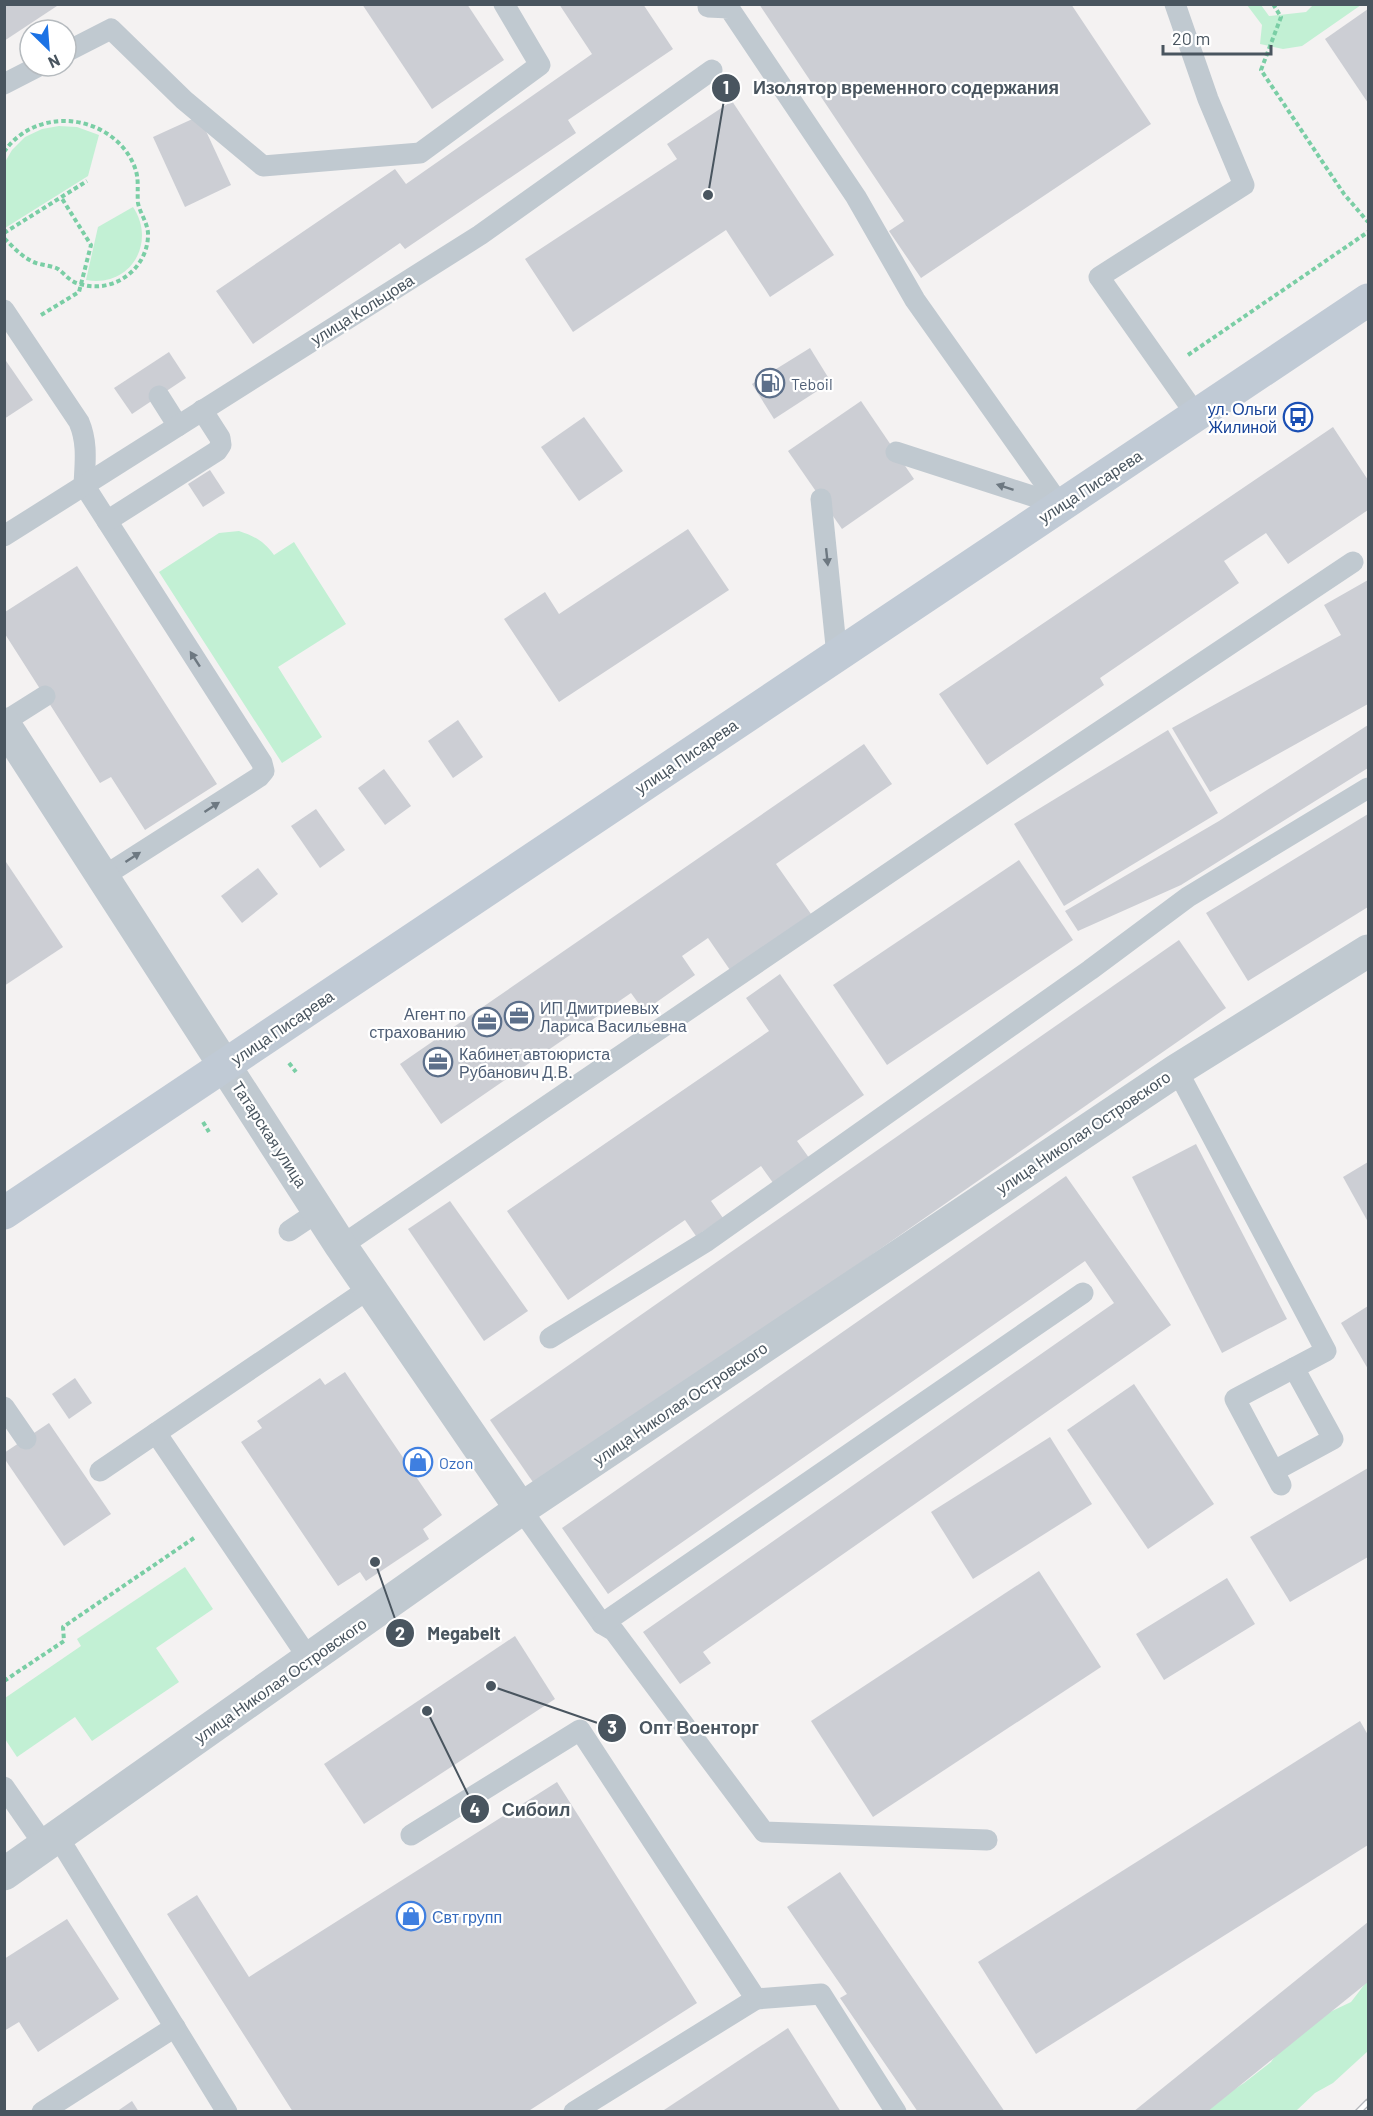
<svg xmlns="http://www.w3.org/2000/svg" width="1373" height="2116" viewBox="0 0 1373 2116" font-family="Barlow,sans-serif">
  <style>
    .green { fill: #c2f0d4 }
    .building { fill: #ccced4 }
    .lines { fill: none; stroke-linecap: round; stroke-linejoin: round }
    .path { stroke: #7acea5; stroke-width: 4; stroke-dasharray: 4.5 3; stroke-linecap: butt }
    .lane { stroke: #c0c9d0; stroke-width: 21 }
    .street { stroke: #c0c9d0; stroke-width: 33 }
    .secondary { stroke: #c0cad5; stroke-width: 33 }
    .rail-casing { stroke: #b4b7bc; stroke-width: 7 }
    .rail { stroke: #fff; stroke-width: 4.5; stroke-dasharray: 14; stroke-linecap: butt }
    .oneway { fill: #6d7881 }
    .labels { text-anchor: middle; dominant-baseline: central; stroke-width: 4.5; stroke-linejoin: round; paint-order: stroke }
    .street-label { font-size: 16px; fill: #49555f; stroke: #fff }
    .service-label { font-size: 16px; fill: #4e5e75; stroke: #fff; text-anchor: start }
    .transit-label { font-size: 16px; fill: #164399; stroke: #fff; text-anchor: end }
    .shop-label { font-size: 16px; fill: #366cbe; stroke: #fff; text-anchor: start }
    .leader { fill: none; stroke: #49555f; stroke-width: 2 }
    .callout-dot { fill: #49555f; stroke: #fff; stroke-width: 2 }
    .mark-label { font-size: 18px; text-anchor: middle; font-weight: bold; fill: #fff }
    .callout-label { font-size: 18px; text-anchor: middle; font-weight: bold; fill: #49555f; stroke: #fff; stroke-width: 4.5; stroke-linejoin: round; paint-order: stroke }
  </style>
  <rect width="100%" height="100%" fill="#f4f2f2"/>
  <g class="green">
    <polygon points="1247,5 1261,5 1269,16 1306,12 1313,5 1361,5 1302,46 1283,49 1260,44 1262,25"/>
    <polygon points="59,126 77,127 99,135 88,176 5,228 5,162 12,150 25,137 42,129"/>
    <path d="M133 207C157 243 130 288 86 280L98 227Z"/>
    <path d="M239 531C254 536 264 541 274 555L294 542 346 624 278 667 322 737 282 763 159 572 219 533Z"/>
    <polygon points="185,1567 213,1609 156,1648 179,1682 92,1741 75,1717 17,1757 5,1739 5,1698 81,1646 77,1639"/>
    <polygon points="1368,1980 1368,2051 1333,2083 1315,2093 1296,2111 1200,2112 1244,2083 1271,2062 1284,2043 1313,2020 1351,2002"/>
  </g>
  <g class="building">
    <polygon points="4,4 60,4 4,41"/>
    <polygon points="362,4 467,4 504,60 432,109"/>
    <polygon points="559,4 643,4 673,49 568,120 576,133 405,249 400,243 253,344 216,291 395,169 406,184 592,54"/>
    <polygon points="759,4 1071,4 1151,124 921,278 889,231 904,221"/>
    <polygon points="1368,9 1368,103 1325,39"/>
    <polygon points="732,101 834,255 770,297 726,230 573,332 525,259 677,159 667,144"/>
    <polygon points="199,116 231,185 185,207 153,137"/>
    <polygon points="810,348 831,382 774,419 752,384"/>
    <polygon points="169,352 186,378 132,414 114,388"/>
    <polygon points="4,358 33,400 4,419"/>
    <polygon points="861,401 914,479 842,529 788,451"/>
    <polygon points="584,417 623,471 579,501 541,447"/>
    <polygon points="1333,427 1368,480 1368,510 1288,564 1266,533 1224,561 1239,583 1100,678 1104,685 987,765 939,694"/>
    <polygon points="210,470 225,493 203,507 188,484"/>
    <polygon points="688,529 729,590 559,702 504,619 545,592 559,614"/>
    <polygon points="77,566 217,784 145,830 111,777 100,783 5,634 5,612"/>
    <polygon points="1368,580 1368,704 1210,792 1172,728 1341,635 1324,605"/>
    <polygon points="458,720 483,757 453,778 428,741"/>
    <polygon points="1368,725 1368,768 1181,885 1078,931 1065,911 1219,821"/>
    <polygon points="1168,730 1218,813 1064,906 1014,824"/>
    <polygon points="864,744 892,784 776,864 811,914 730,970 708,938 682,956 695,975 644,1011 631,993 441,1124 400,1064"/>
    <polygon points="384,769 411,806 385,825 358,788"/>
    <polygon points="316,809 345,850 320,868 291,826"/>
    <polygon points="1368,814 1368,907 1248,981 1206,913"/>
    <polygon points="4,859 63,947 4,986"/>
    <polygon points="1019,860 1073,940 887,1065 833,985"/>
    <polygon points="258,868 278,894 242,923 221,896"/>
    <polygon points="1179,940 1226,1008 537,1488 490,1420"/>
    <polygon points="780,974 864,1095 797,1141 812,1162 776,1187 761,1166 711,1201 723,1218 696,1236 685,1220 568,1300 507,1211 769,1031 746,998"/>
    <polygon points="1196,1144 1287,1319 1222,1353 1132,1177"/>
    <polygon points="1368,1162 1368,1222 1343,1177"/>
    <polygon points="1066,1176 1171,1325 703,1652 711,1663 680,1684 643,1632 1114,1303 1085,1261 608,1594 562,1528"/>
    <polygon points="450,1201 528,1311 484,1341 408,1229"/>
    <polygon points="1368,1306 1368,1369 1341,1323"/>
    <polygon points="345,1372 442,1515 423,1529 429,1539 366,1581 360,1572 338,1586 241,1442 262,1428 257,1421 320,1378 325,1385"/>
    <polygon points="75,1378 92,1403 69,1419 52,1394"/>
    <polygon points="1134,1384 1214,1504 1148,1549 1067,1430"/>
    <polygon points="49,1423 111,1514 64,1546 4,1458 4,1453"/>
    <polygon points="1050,1437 1092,1504 973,1579 931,1512"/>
    <polygon points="1368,1468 1368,1557 1290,1602 1250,1537"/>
    <polygon points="1039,1571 1101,1667 873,1817 811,1721"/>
    <polygon points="1227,1578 1255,1624 1164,1680 1136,1634"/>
    <polygon points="515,1636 555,1699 364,1824 324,1764"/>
    <polygon points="1360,1721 1368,1735 1368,1845 1036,2054 978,1962"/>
    <polygon points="557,1782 697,2003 527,2112 293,2112 167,1914 197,1895 249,1977"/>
    <polygon points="840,1872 899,1958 1005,2112 918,2112 840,1998 847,1994 787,1907"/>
    <polygon points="67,1919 119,1999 38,2052 19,2022 4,2031 4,1959"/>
    <polygon points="1368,1922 1368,1982 1207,2112 1133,2112"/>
    <polygon points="788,2028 841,2112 661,2112"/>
    <polygon points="132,2101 139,2112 116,2112"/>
  </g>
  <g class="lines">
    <g class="path">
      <polyline points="1273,4 1281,17 1261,70 1344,194 1368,222"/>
      <path d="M4 152C18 131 43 120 67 121 97 122 127 141 136 171 139 182 137 192 138 203 140 214 149 224 148 237 146 271 112 294 80 284 70 282 65 274 58 269 53 266 42 265 36 263 23 258 14 248 4 238"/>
      <polyline points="4,233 87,181"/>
      <polyline points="41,315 79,292 91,245 61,197"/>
      <polyline points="1188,355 1368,232"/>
      <polyline points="289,1063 296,1072"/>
      <polyline points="203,1122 209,1132"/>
      <polyline points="4,1681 64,1641 63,1627 194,1538"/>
    </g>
    <g class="lane">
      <polyline points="1175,4 1208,99 1244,185 1099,277 1197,416"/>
      <polyline points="708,7 729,8 856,197 915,300 1060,505"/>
      <polyline points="66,52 111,29 184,100 263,166 420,153 540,65 504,4"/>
      <polyline points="4,84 39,66"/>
      <path d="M4 310 79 422C88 443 85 463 84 485L262 763 264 771 259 777 104 876"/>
      <polyline points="159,396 178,426"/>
      <polyline points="896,452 1060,505"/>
      <polyline points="821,499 837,656"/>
      <polyline points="107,521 217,451 221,445 220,438 202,410"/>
      <polyline points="4,536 480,235 712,70"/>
      <polyline points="4,722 45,696"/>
      <polyline points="1177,1070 1326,1351 1235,1399 1281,1485"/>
      <polyline points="289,1231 319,1211"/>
      <polyline points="341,1246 958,826 1353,562"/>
      <polyline points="550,1338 707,1241 1090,970 1188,897 1368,788"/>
      <polyline points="4,1407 26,1439"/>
      <polyline points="156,1433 309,1659"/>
      <polyline points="100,1471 370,1288"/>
      <polyline points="1274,1471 1333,1439 1294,1368"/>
      <polyline points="521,1509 602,1624 614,1631 764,1832 987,1840"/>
      <polyline points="602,1624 1083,1293"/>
      <polyline points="4,1787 45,1846"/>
      <polyline points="411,1835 580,1730 756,1999 574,2112"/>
      <polyline points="58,1837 227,2112"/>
      <polyline points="756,1999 821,1994 896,2112"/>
      <polyline points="42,2112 175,2027"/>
    </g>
    <g class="street">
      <polyline points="4,724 341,1246 521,1509"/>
      <polyline points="4,1874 521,1509 1177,1070 1368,951"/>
    </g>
    <polyline class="secondary" points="4,1213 1368,300"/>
    <g class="rail-casing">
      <polyline id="rail" points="1358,2112 1368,2102"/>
    </g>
    <use href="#rail" class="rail"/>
  </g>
  <defs><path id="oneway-solid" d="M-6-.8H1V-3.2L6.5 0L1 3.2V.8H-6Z" transform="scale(1.5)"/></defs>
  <g class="oneway">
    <use href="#oneway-solid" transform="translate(1005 487) rotate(-162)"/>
    <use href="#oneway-solid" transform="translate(827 557) rotate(84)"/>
    <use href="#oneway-solid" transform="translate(195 659) rotate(-123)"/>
    <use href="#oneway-solid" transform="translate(212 807) rotate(-33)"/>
    <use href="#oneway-solid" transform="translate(133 857) rotate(-33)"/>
  </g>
  <defs>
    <g id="fuel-ring" transform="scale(1.5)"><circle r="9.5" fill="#fff" stroke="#5c6f8a" stroke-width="1.5"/><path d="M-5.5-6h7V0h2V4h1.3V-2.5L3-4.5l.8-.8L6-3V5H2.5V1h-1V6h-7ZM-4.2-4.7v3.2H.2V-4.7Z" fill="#5c6f8a"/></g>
    <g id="bus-ring" transform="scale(1.5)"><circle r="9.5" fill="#fff" stroke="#1a4fb4" stroke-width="1.5"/><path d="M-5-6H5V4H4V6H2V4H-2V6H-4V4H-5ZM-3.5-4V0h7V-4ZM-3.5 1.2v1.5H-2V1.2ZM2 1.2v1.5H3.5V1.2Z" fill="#1a4fb4"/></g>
    <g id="office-ring" transform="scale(1.5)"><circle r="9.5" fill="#fff" stroke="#5c6f8a" stroke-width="1.5"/><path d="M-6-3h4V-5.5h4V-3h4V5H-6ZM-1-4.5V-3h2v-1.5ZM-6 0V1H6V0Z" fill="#5c6f8a"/></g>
    <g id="shop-ring" transform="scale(1.5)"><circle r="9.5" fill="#fff" stroke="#3f7fe0" stroke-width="1.5"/><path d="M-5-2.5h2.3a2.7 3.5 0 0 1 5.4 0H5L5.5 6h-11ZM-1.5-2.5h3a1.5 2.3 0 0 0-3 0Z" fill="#3f7fe0"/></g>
  </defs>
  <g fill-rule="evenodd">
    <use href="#fuel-ring" x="770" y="383"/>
    <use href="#bus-ring" x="1298" y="417"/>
    <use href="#office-ring" x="519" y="1016"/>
    <use href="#office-ring" x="487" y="1022"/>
    <use href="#office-ring" x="438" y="1062"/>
    <use href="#shop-ring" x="418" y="1462"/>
    <use href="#shop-ring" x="411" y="1916"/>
  </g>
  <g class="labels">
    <g class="street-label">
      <text transform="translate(362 309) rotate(-32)">улица Кольцова</text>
      <text transform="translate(1090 486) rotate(-33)">улица Писарева</text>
      <text transform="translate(686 756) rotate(-34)">улица Писарева</text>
      <text transform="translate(282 1027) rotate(-34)">улица Писарева</text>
      <text transform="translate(1083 1132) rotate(-34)">улица Николая Островского</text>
      <text transform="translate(270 1134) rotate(57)">Татарская улица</text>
      <text transform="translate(680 1403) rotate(-34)">улица Николая Островского</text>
      <text transform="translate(280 1680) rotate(-35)">улица Николая Островского</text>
    </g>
    <g class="service-label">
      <text x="791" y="383">Teboil</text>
      <text x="540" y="1007">ИП Дмитриевых<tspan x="540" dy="18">Лариса Васильевна</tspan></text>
      <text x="466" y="1013" text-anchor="end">Агент по<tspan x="466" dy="18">страхованию</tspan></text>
      <text x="459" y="1053">Кабинет автоюриста<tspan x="459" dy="18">Рубанович Д.В.</tspan></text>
    </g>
    <g class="transit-label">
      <text x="1277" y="408">ул. Ольги<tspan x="1277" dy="18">Жилиной</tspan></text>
    </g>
    <g class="shop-label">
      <text x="439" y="1462">Ozon</text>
      <text x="432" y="1916">Свт групп</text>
    </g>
  </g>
  <path class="leader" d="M708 195L726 88M375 1562L400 1633M491 1686L612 1728M427 1711L475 1809"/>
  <g class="callout-dot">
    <circle cx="708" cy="195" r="6"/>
    <circle cx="375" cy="1562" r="6"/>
    <circle cx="491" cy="1686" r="6"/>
    <circle cx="427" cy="1711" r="6"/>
    <circle cx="726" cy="88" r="15"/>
    <circle cx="400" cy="1633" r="15"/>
    <circle cx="612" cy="1728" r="15"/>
    <circle cx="475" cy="1809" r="15"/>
  </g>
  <g class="mark-label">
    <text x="726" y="94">1</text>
    <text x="400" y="1640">2</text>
    <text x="612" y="1734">3</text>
    <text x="475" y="1816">4</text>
  </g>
  <g class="callout-label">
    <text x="906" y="94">Изолятор временного содержания</text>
    <text x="464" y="1640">Megabelt</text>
    <text x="699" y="1734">Опт Военторг</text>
    <text x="536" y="1816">Сибоил</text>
  </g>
  <rect width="1373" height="2116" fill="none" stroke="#49555f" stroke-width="12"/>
  <g transform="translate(48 48) rotate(155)"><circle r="28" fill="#ffffff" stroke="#b6bbbf" stroke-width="1.5"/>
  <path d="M0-4.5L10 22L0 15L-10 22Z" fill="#1b72e5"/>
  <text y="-9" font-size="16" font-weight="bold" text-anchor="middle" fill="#49555f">N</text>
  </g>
  <path d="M1163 45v9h108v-9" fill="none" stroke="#49555f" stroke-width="3"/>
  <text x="1172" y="45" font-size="18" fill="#49555f" stroke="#ffffff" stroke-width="4.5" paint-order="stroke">20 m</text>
</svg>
